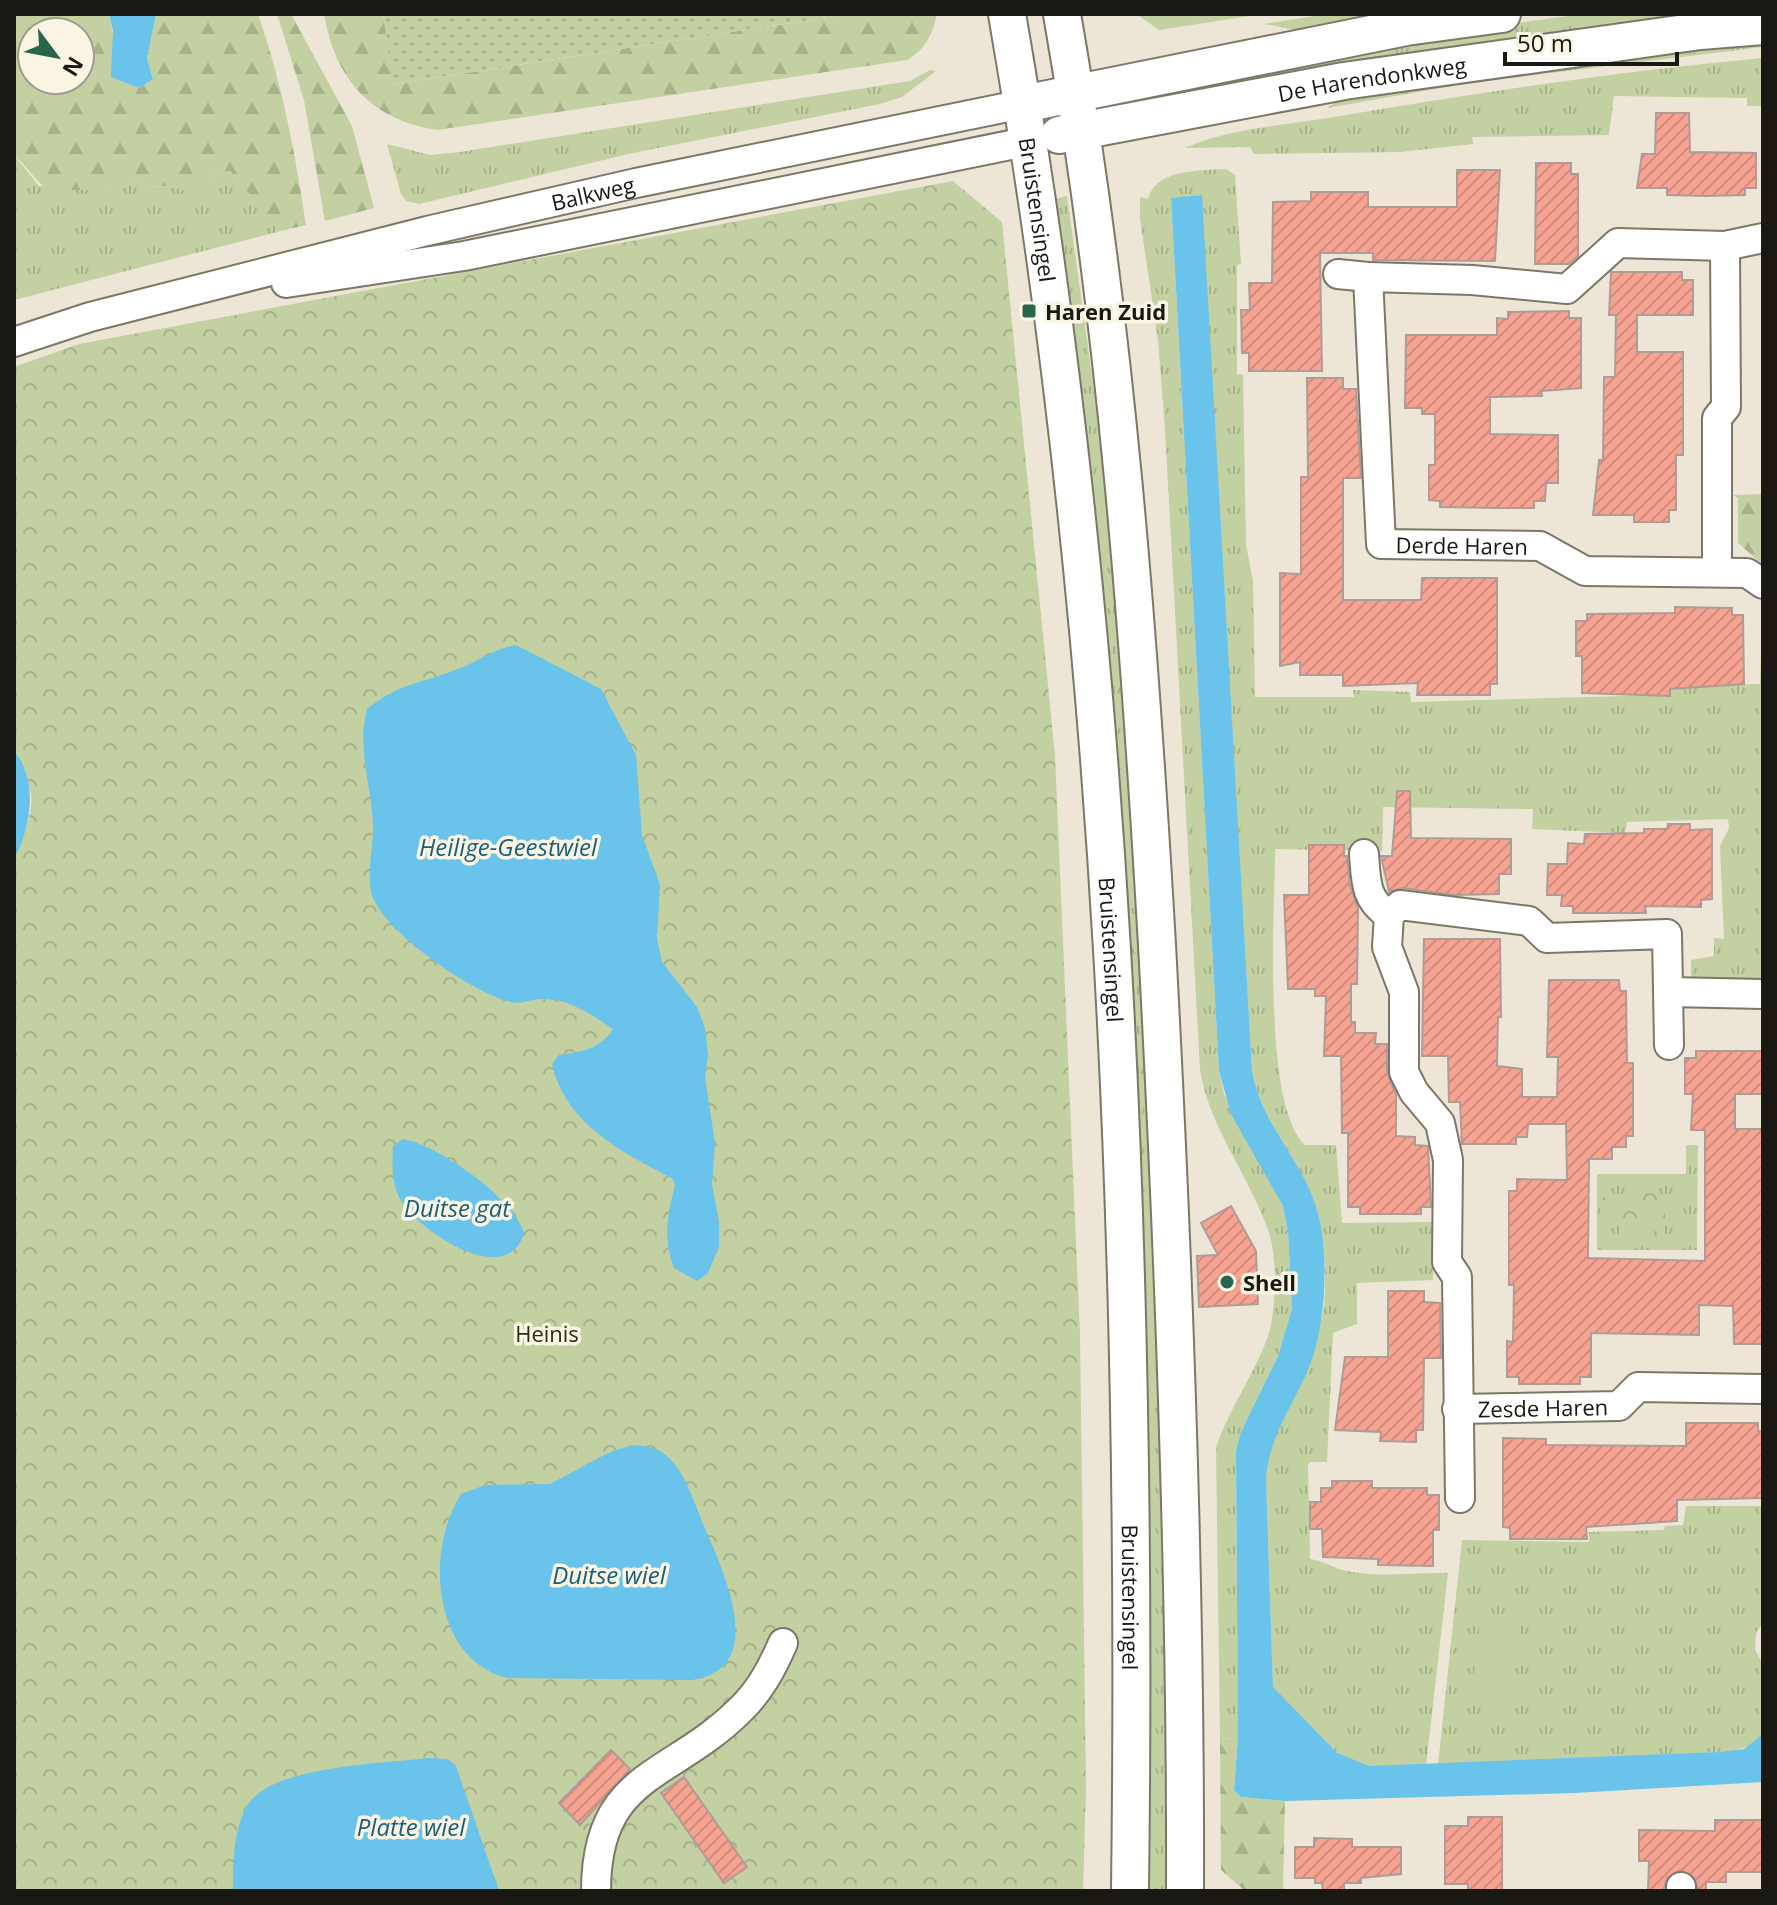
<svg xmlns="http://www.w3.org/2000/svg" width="1777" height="1905" viewBox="0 0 1777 1905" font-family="'Open Sans',sans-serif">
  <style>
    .grass { fill: url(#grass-tufts) }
    .forest { fill: url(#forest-firs) }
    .park { fill: url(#park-crowns) }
    .garden { fill: url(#garden-dots) }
    .pitch { fill: #c2d0a2 }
    .water { fill: #69c3eb }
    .building { fill: url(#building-hatch); stroke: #af9c98; stroke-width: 2 }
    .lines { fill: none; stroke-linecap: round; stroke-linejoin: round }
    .minor-casing { stroke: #7d7768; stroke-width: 32 }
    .major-casing { stroke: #7d7768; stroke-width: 40 }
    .minor { stroke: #fff; stroke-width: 28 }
    .major { stroke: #fff; stroke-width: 36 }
    .poi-dot { fill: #2a644d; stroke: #faf4e3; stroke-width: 3 }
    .labels { text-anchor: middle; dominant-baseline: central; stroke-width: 7; stroke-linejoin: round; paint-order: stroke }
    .street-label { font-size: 22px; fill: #1a1812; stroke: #faf4e3 }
    .poi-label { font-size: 22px; font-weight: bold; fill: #1a1812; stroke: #faf4e3; text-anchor: start }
    .park-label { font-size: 22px; fill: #262f0e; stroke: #faf4e3 }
    .water-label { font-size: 24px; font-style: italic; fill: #195f7b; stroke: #faf4e3 }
  </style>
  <defs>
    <pattern id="grass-tufts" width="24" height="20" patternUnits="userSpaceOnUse" patternTransform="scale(2)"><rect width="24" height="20" fill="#c2d0a2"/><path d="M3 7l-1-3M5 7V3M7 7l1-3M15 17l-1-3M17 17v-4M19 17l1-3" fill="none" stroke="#a6b28a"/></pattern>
    <pattern id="forest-firs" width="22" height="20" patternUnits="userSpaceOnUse" patternTransform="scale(2)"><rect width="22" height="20" fill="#c2d0a2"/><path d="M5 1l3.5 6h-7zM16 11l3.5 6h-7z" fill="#a6b28a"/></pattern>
    <pattern id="park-crowns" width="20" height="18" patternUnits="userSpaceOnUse" patternTransform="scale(2)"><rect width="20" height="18" fill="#c2d0a2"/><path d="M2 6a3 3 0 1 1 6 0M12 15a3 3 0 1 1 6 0" fill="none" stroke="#a6b28a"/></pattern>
    <pattern id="garden-dots" width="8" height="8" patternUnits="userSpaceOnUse" patternTransform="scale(2)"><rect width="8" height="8" fill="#c2d0a2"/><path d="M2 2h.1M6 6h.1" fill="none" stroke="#a6b28a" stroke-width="1.8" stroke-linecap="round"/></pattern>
    <pattern id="building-hatch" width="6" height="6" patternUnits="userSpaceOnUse" patternTransform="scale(2)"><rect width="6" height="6" fill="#f7a391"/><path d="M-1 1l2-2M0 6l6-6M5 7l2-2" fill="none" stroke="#d38c7c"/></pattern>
  </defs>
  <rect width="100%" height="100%" fill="#ede6d6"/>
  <g class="grass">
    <polygon points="14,14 70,14 69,32 32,32 32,39 22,37 14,45"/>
    <polygon points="1136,14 1262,14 1159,30"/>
    <polygon points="1328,14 1400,14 1302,31 1264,24"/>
    <polygon points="1583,14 1749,14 1143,105 1141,98 1336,61 1465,30"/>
    <polygon points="1763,38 1763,47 1470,83 1327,108 1349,93"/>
    <path d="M1763 58V106H1747V98L1614 96 1609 135 1472 137 1473 144 1400 152 1254 154 1250 147 1185 148C1231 127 1291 125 1340 116 1480 92 1622 71 1763 58Z"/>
    <polygon points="930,70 936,71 902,97 880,104 633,153 419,204 406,201 401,194 387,144 430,155 460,152 910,81"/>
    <polygon points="14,155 39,186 108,189 127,173 149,187 169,186 188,191 218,173 230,171 275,223 277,232 14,300"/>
    <path d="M1226 169 1235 175 1241 264 1237 265V374L1243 375 1246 545 1253 581 1255 697H1354L1353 690 1410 692 1411 702 1663 695 1669 686 1760 684 1763 594V986L1691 987V960L1714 956V938L1724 939 1720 846 1729 828 1728 819 1627 822 1625 833 1532 829 1533 809 1383 807 1382 851 1275 849C1275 911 1262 1105 1305 1145H1336L1342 1223 1433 1222V1280L1357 1283V1324L1333 1333 1327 1462H1310L1308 1465 1310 1559C1322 1561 1329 1565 1339 1569 1371 1579 1415 1572 1448 1573L1426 1766C1407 1766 1387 1768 1369 1766 1331 1762 1298 1713 1273 1687L1266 1478C1271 1419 1308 1373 1322 1317 1327 1298 1325 1245 1321 1225 1310 1167 1261 1127 1252 1070L1201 195 1171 199 1219 1071 1224 1094 1283 1206 1288 1231 1292 1309 1278 1356 1240 1434 1236 1451 1238 1738 1220 1739 1216 1448C1228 1408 1268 1354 1272 1319 1276 1293 1277 1252 1267 1227 1247 1172 1210 1129 1200 1070L1165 429 1158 340 1140 219V197L1148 199C1156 168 1201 171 1226 169Z"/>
    <polygon points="1067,196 1097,412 1118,530 1156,1126 1173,1891 1142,1891 1144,1758 1051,200"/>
    <polygon points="1686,1145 1698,1145 1697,1250 1597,1250 1597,1174 1686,1174"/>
    <path d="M1686 1506H1763V1622L1756 1633 1755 1650 1763 1664V1734C1752 1749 1736 1750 1719 1752L1438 1765 1462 1540 1589 1542V1532L1664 1530 1665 1526 1683 1525Z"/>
  </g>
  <g class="forest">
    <path d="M70 14H109L122 81 139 88 153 78 147 58 156 14H258C282 84 295 152 306 225L277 232 274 223 230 171 218 173 188 192 169 186 149 187 128 174 108 189 47 191 14 154V45L22 37 32 39V80H80V32H69Z"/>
    <polygon points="277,14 291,14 352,126 374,208 325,221 304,100"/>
    <path d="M324 14H383L394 84 849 14H937C933 34 925 50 907 60L437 130C371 120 335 79 324 14Z"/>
    <polygon points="1763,494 1763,565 1738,543 1738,498 1733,495"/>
    <polygon points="1238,1738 1234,1790 1241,1797 1285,1801 1283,1889 1245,1891 1221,1870 1220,1739"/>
  </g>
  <g class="park">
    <path d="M953 181 1002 222 1055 756 1080 1335 1086 1788 1083 1891H14V853C33 816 41 793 14 756V367L79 344Z"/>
    <polygon points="1640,1183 1657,1183 1657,1200 1650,1200 1649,1208 1665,1209 1665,1238 1654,1238 1654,1225 1634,1225 1633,1244 1619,1244 1619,1220 1600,1219 1600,1197 1613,1197 1613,1203 1639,1204"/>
  </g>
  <polygon class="garden" points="383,14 849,14 393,84"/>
  <polygon class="pitch" points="1480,1622 1519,1627 1509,1702 1471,1698"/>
  <g class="water">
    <polygon points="109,14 156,14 147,58 153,79 139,88 111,77 113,31"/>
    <path d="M1202 195 1252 1070C1261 1128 1311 1167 1321 1226 1328 1266 1325 1326 1310 1365 1294 1405 1270 1433 1266 1478L1273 1687 1337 1753 1369 1766 1719 1752 1744 1749 1763 1734V1782L1575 1793 1285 1801 1241 1797 1234 1790 1238 1738 1236 1451 1240 1434 1278 1356 1292 1309 1288 1231 1283 1206 1231 1114 1219 1071 1171 198Z"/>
    <path d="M516 645 601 689 636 755 642 835 660 885 657 939 662 962 697 1007 705 1028 708 1055 705 1077 715 1144 712 1185 719 1221V1247L708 1273 697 1281 674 1268C663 1237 667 1216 675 1185L673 1179C624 1153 565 1124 552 1064L559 1055C582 1052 600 1049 613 1029 591 1014 568 998 541 999 531 999 520 1005 511 1002 474 994 378 929 371 891 367 870 374 845 373 824 371 784 357 749 367 709 399 683 423 683 458 669 479 661 495 648 516 645Z"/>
    <path d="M14 751C39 781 31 827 14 859Z"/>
    <path d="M403 1139C438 1145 514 1198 524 1233 507 1289 425 1234 404 1205 391 1188 392 1167 393 1146Z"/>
    <path d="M632 1445C647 1446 661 1448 671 1460 687 1477 695 1505 704 1526 723 1570 770 1669 692 1680L507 1678C432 1659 425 1551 461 1494L485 1485 550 1484 608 1453Z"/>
    <path d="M428 1758 448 1759 456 1766 499 1891H233C233 1863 233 1831 247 1806 271 1765 384 1764 428 1758Z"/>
  </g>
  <g class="building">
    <polygon points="1656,113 1689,113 1690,152 1756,153 1756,188 1745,188 1745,195 1706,196 1667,195 1667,188 1637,188 1642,154 1655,154"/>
    <polygon points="1536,163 1571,163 1571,174 1578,174 1578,256 1569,264 1535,264"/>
    <polygon points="1457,170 1500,170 1495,261 1373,260 1373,253 1320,253 1322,371 1249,371 1249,353 1242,353 1241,310 1250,310 1249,283 1272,283 1273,202 1311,201 1311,192 1368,192 1368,207 1457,207"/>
    <polygon points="1611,272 1682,272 1682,280 1693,280 1693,315 1637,315 1637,352 1683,352 1683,455 1676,455 1676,510 1669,510 1669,522 1634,522 1634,515 1593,515 1599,460 1603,460 1604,377 1615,377 1616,315 1609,315"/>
    <polygon points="1569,311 1569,318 1581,318 1581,388 1541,391 1542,396 1490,397 1490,434 1558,435 1558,483 1546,483 1545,501 1534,501 1534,508 1496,508 1440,507 1440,501 1429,500 1429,465 1435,465 1435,414 1422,414 1422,408 1405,408 1406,335 1497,335 1497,318 1508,319 1508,312"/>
    <polygon points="1307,378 1343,378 1343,389 1356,389 1361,478 1343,478 1343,600 1421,600 1422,578 1497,578 1497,684 1490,684 1490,695 1417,695 1418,683 1343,686 1343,675 1300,675 1300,662 1280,666 1280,573 1301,574 1301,477 1308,477"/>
    <polygon points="1675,607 1732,608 1732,615 1743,615 1744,684 1670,689 1670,696 1582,693 1582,656 1576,656 1576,621 1587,621 1587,614 1675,613"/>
    <polygon points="1397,791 1410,791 1411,838 1511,839 1511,874 1499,874 1499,894 1454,895 1402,888 1389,892 1381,856 1392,856"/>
    <polygon points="1668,824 1690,824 1690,830 1712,829 1712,899 1701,900 1701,907 1645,906 1646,913 1573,913 1573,906 1561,906 1562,895 1547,895 1548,864 1567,864 1568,843 1584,844 1585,834 1644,833 1644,829 1667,829"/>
    <polygon points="1309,845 1344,845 1344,856 1347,856 1350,885 1358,908 1357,984 1351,984 1351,1022 1355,1022 1355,1033 1376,1033 1375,1044 1387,1044 1387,1073 1396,1094 1396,1136 1415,1137 1415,1145 1428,1146 1431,1207 1421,1207 1421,1214 1360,1214 1360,1207 1348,1207 1348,1133 1342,1133 1341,1056 1324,1056 1326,996 1315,996 1315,989 1288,989 1284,895 1309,895"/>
    <polygon points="1424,939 1500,939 1501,1017 1498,1017 1497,1066 1522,1069 1522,1097 1557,1097 1558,1057 1547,1057 1549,980 1619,980 1620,991 1626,991 1627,1063 1633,1063 1633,1136 1626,1136 1626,1147 1612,1147 1612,1159 1589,1159 1588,1258 1705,1261 1705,1130 1691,1130 1693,1094 1685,1094 1685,1058 1696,1058 1696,1051 1763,1051 1763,1094 1735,1094 1735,1129 1762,1129 1763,1344 1734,1344 1733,1306 1699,1305 1699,1335 1591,1333 1591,1377 1580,1377 1580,1384 1519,1384 1519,1377 1507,1377 1507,1341 1513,1342 1514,1285 1509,1285 1509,1191 1517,1191 1517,1179 1567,1180 1566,1124 1528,1124 1527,1137 1516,1137 1516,1144 1462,1144 1460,1102 1449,1102 1448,1056 1422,1056"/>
    <polygon points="1231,1206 1256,1251 1258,1304 1199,1307 1197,1256 1218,1255 1201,1223"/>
    <polygon points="1388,1291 1424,1291 1424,1302 1440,1303 1441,1358 1424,1358 1423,1430 1416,1430 1416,1442 1380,1441 1381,1432 1335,1430 1345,1357 1388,1357"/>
    <polygon points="1686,1423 1758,1423 1758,1431 1763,1431 1763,1498 1677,1500 1677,1521 1586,1527 1587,1539 1510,1539 1510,1528 1503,1527 1503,1438 1546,1439 1546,1445 1686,1446"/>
    <polygon points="1332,1481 1372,1481 1372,1488 1427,1488 1427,1495 1439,1495 1439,1530 1433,1530 1433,1566 1378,1565 1378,1559 1323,1557 1322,1529 1310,1529 1310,1502 1321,1502 1321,1488 1332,1488"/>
    <polygon points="611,1750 630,1769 580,1825 559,1803"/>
    <polygon points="684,1777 747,1867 724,1883 661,1793"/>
    <polygon points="1468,1817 1502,1817 1502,1891 1468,1891 1468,1884 1445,1884 1445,1826 1468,1826"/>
    <polygon points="1715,1820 1763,1820 1762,1872 1726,1872 1726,1882 1706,1882 1706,1891 1698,1891 1695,1878 1680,1870 1667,1878 1664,1891 1648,1891 1649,1861 1639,1861 1639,1830 1715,1831"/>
    <polygon points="1314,1838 1352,1839 1352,1847 1401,1847 1401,1874 1361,1878 1361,1883 1344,1883 1344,1891 1323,1891 1322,1883 1315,1883 1315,1878 1295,1878 1295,1847 1314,1847"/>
  </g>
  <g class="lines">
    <g class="minor-casing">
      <g id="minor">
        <path id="s1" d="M1763 238 1725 246 1618 243 1567 289 1472 280 1368 277 1381 544 1540 546 1585 571 1747 573 1763 584"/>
        <polyline points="1338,274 1368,277"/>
        <polyline points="286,283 464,256 1030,141"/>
        <path id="s2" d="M14 342 90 317 427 231 636 183 1023 104"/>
        <polyline points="1717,571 1717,418 1726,407 1725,246"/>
        <path d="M1364 854C1366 881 1365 900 1389 915"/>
        <polyline points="1670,992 1763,994"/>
        <path id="s3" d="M1457 1409 1619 1406 1638 1387 1763 1389"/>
        <polyline points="1460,1498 1457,1277 1447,1262 1448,1160 1440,1123 1414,1092 1404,1072 1404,992 1387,947 1389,915 1400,905 1529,921 1547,938 1667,934 1669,1045"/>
        <polyline points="1681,1887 1681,1891"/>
        <path d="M596 1891C596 1772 671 1779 740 1710 760 1691 772 1668 783 1643"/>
      </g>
    </g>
    <g class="major-casing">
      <g id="major">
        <path id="s4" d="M1007 14C1115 634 1138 1263 1130 1891"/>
        <path d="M1062 14C1116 323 1139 632 1157 945 1174 1260 1186 1576 1185 1891"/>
        <polyline points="1023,104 1406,27 1502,14"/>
        <path id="s5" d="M1059 135 1344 81 1700 31 1763 26"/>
      </g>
    </g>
    <use href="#minor" class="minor"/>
    <use href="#major" class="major"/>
  </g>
  <g class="poi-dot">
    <rect x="1021" y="303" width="16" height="16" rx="4"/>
    <circle cx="1227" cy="1282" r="8"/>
  </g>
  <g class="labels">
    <g class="street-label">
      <text stroke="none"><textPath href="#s5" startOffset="318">De Harendonkweg</textPath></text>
      <text stroke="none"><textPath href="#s2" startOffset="598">Balkweg</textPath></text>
      <text stroke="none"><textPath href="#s4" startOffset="198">Bruistensingel</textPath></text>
      <text stroke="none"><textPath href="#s1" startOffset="762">Derde Haren</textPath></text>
      <text stroke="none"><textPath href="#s4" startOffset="942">Bruistensingel</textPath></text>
      <text stroke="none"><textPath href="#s3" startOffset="86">Zesde Haren</textPath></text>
      <text stroke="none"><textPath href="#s4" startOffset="1590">Bruistensingel</textPath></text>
    </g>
    <g class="poi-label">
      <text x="1045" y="311">Haren Zuid</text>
      <text x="1243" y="1282">Shell</text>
    </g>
    <g class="park-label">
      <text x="547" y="1333">Heinis</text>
    </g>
    <g class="water-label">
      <text x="508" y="846">Heilige-Geestwiel</text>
      <text x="457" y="1207">Duitse gat</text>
      <text x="609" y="1574">Duitse wiel</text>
      <text x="411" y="1826">Platte wiel</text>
    </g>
  </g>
  <rect width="1777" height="1905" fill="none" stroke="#1a1812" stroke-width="32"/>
  <g transform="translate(56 56) rotate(122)"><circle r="38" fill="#faf4e3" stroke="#a09c8f" stroke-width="2"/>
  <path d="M0-6L14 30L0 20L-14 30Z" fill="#2a644d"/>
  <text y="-12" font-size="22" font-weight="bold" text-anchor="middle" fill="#1a1812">N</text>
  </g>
  <path d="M1505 52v12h172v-12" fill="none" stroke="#1a1812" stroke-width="4"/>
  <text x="1517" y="52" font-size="24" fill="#1a1812" stroke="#faf4e3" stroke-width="6" paint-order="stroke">50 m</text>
</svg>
